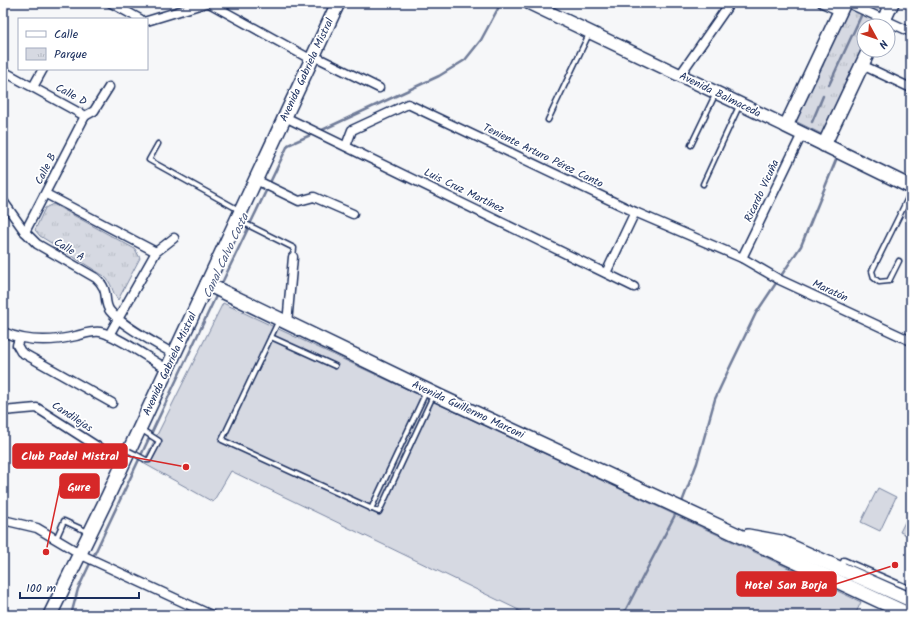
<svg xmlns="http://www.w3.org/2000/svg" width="914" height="618" viewBox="0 0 914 618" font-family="Kalam,sans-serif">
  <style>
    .grass { fill: url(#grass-dots); stroke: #7884a0 }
    .park { fill: url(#park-tufts); stroke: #7884a0 }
    .garden { fill: #d6d9e2; stroke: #7884a0 }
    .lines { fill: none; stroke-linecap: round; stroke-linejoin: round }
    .stream { stroke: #707c99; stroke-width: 2.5 }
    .lane-casing { stroke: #1b2f5e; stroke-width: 7 }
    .street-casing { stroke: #1b2f5e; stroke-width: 11 }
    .secondary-casing { stroke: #1b2f5e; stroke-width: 15 }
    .primary-casing { stroke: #1b2f5e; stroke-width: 16 }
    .lane { stroke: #fff; stroke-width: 4 }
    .street { stroke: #fff; stroke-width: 8 }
    .secondary { stroke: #fff; stroke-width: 12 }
    .primary { stroke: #fff; stroke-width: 13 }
    .lane-bridge-casing { stroke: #1b2f5e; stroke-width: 7; stroke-linecap: butt }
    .lane-bridge { stroke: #fff; stroke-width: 4 }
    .labels { text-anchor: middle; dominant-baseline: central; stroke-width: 3.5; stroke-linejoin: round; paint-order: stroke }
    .street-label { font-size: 11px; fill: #1b2f5e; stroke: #fff }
    .water-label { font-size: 12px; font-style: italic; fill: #4d5c81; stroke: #fff }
    .leader { fill: none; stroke: #d62828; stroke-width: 1.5 }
    .callout-dot { fill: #d62828; stroke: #fff; stroke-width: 1.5 }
    .callout { fill: #d62828; stroke: #d62828; stroke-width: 1.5 }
    .callout-label { font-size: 12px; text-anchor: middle; font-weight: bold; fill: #fff }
  </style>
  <defs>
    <pattern id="grass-dots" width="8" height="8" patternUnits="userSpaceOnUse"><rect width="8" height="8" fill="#d6d9e2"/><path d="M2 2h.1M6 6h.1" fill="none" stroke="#b7bbc4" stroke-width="1.8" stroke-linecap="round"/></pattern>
    <pattern id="park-tufts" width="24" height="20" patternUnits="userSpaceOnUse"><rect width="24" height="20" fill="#d6d9e2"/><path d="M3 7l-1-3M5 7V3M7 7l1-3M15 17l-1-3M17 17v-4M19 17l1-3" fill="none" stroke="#b7bbc4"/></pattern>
  </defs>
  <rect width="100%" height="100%" fill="#f6f7f9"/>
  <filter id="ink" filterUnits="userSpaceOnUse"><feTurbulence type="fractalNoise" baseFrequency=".025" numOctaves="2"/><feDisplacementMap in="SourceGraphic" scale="8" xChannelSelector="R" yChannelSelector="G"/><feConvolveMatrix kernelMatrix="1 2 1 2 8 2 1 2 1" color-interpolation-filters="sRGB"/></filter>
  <g filter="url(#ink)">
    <polygon class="grass" points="911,510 911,537 900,532"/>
    <g class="park">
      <polygon points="845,3 889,3 878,26 864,26 864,50 826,136 791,119"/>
      <path d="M53 204 135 249 140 258 118 300C111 291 113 284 104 276L40 236 35 230 45 208Z"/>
    </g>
    <g class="garden">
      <polygon points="223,303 861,602 855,615 529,615 231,471 213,502 143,463"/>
      <polygon points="878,488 896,497 880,531 861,522"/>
    </g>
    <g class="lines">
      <g class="stream">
        <polyline points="866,4 867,3"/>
        <polyline points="829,85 861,16"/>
        <polyline points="812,122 823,96"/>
        <polyline points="320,131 439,76 465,60 481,40 501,3"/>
        <polyline points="221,285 288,145 315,133"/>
        <polyline points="682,502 697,463 715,399 728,371 756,313 801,246 836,160"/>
        <polyline points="71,615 78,589 217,294"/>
        <polyline points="515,615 518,611 526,615"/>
        <polyline points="623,615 675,515"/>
      </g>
      <g class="lane-casing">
        <g id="lane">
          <polyline points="548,120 589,34"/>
          <polyline points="158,144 149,160 239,210"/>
          <polyline points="691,145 716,93"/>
          <polyline points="703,184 740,104"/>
          <polyline points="240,221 294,248 293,257"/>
          <polyline points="899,261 889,281 879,282 874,278 872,271 911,192"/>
          <polyline points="279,320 222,440 379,512 433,396"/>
          <polyline points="271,337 335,366"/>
          <polyline points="135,454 146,460 149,460 159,441 142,430"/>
          <polyline points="371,509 426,392"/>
          <polyline points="56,539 64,521 88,532"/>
          <polyline points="840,567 844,560 911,589"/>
        </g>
      </g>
      <g class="street-casing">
        <g id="street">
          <polyline points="111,3 140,19"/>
          <polyline points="209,3 312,60"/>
          <polyline points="822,3 840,11"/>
          <polyline points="848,3 911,32"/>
          <polyline points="147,21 206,3"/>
          <polyline points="314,56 379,88"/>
          <polyline points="862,65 911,88"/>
          <polyline points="3,71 85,116"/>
          <polyline points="680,75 730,3"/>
          <polyline points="33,87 43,69"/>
          <polyline points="85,116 94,111 109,87"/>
          <polyline points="285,117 634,287"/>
          <polyline points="346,146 352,130 408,104 635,212 742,258 780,280 911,341"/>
          <polyline points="256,180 299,201 314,197 353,214"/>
          <polyline points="46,194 156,252"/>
          <path d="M3 201 25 232 37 244 96 278C111 291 102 301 110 311 122 326 157 344 174 354"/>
          <polyline points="25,232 85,116"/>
          <polyline points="742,258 802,134"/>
          <polyline points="606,273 635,212"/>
          <polyline points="287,324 293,257"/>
          <path d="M3 332C26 342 51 342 76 336 84 334 91 331 100 332 117 335 151 360 167 369"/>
          <polyline points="109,335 156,252 174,238"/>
          <polyline points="19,339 17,345 21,352 112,403"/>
          <polyline points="3,411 37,408 123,463"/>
          <polyline points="3,520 37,528 86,557 211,615"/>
        </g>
      </g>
      <g class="secondary-casing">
        <polyline id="secondary" points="529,3 786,126"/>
      </g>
      <g class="primary-casing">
        <g id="primary">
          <polyline points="844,3 786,126 911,187"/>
          <polyline points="881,26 892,3"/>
          <polyline points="824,145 869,50"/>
          <polyline points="207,284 441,397 910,615"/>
          <polyline points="748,536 781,542 911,600"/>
          <polyline points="50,615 108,496 338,3"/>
        </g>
      </g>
      <use href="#lane" class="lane"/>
      <use href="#street" class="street"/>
      <use href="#secondary" class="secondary"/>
      <use href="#primary" class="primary"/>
      <g class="lane-bridge-casing">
        <polyline id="lane-bridge" points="129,451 135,454"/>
      </g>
      <use href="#lane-bridge" class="lane-bridge"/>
    </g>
  </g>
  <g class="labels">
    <g class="street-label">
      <text transform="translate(307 70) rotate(-65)">Avenida Gabriela Mistral</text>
      <text transform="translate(71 95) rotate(28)">Calle D</text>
      <text transform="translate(720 95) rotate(26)">Avenida Balmaceda</text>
      <text transform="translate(543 156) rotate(26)">Teniente Arturo Pérez Canto</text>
      <text transform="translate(46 169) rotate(-63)">Calle B</text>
      <text transform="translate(464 191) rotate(26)">Luis Cruz Martínez</text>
      <text transform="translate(762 191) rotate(-65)">Ricardo Vicuña</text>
      <text transform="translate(69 250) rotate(31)">Calle A</text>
      <text transform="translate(830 291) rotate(25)">Maratón</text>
      <text transform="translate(170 364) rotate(-65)">Avenida Gabriela Mistral</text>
      <text transform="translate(468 410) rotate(25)">Avenida Guillermo Marconi</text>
      <text transform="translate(72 417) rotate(33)">Candilejas</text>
    </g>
    <g class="water-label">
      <text transform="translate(226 256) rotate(-65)">Canal Calvo Costa</text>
    </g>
  </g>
  <path class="leader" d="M186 467L127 456M46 552L60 486M895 565L836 584"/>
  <g class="callout-dot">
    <circle cx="186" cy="467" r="4"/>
    <circle cx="46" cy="552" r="4"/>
    <circle cx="895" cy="565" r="4"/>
  </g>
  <g class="callout">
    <rect x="13" y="444" width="114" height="24" rx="4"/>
    <rect x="60" y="474" width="39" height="24" rx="4"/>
    <rect x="737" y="572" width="99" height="24" rx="4"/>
  </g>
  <g class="callout-label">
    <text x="70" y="460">Club Padel Mistral</text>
    <text x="79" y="491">Gure</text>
    <text x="786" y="589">Hotel San Borja</text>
  </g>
  <rect width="914" height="618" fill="none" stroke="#fff" stroke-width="16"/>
  <rect x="8" y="8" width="898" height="602" fill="none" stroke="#1b2f5e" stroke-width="1.5" filter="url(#ink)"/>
  <rect x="18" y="18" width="130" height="52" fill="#ffffff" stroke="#a4acbf"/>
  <rect x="26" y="31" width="20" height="6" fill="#ffffff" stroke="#a4acbf"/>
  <text x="54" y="38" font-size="12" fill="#1b2f5e">Calle</text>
  <rect x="26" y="48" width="20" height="12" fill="url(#park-tufts)" stroke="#a4acbf"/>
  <text x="54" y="58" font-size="12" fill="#1b2f5e">Parque</text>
  <g transform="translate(876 38) rotate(130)"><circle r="19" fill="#ffffff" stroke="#a4acbf"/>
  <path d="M0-3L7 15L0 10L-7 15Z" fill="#c8321e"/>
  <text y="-6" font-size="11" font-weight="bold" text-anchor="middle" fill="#1b2f5e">N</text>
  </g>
  <path d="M20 592v6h119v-6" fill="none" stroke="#1b2f5e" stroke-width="2"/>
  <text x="26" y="592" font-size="12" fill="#1b2f5e" stroke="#ffffff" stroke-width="3" paint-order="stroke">100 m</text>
</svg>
